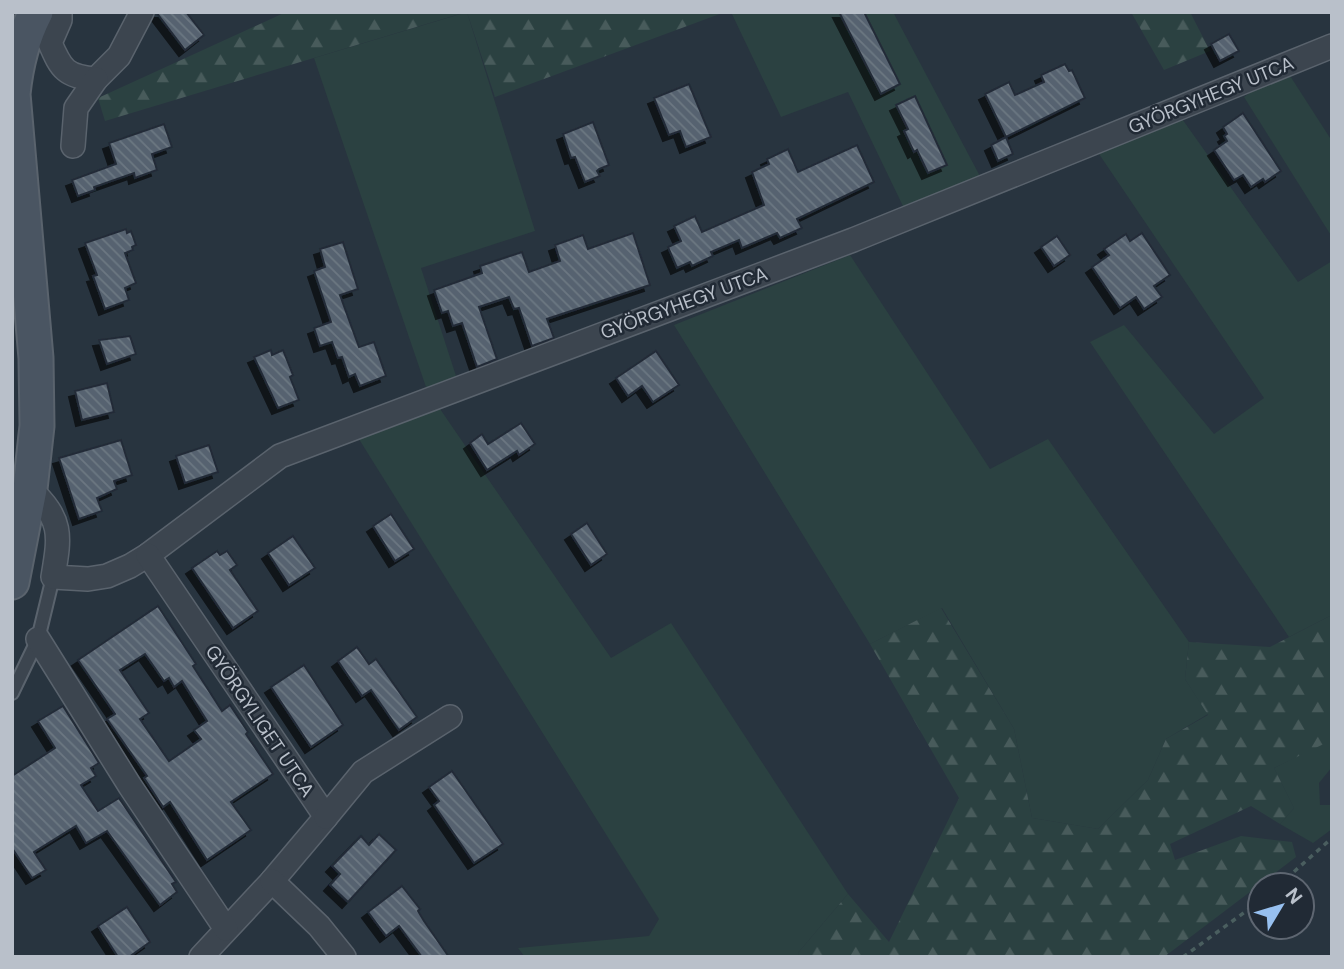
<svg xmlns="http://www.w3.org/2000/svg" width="1344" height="969" viewBox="0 0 1344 969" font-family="'DM Sans',sans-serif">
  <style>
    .green { fill: #2b4141 }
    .forest { fill: url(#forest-firs) }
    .building { fill: url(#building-back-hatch); stroke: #232c37; stroke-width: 2; fill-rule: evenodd; filter: url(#shadow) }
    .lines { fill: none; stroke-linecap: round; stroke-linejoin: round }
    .lane-casing { stroke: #5a636d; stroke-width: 16 }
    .street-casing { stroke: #5a636d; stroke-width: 26 }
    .secondary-casing { stroke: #5a636d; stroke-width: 37 }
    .path { stroke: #4a5e5f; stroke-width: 3.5; stroke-dasharray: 5 5; stroke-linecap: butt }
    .lane { stroke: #3c454f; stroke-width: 12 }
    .street { stroke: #3c454f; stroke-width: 23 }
    .secondary { stroke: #4a5562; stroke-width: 33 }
    .labels { text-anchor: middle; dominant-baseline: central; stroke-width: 5; stroke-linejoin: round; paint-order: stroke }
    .street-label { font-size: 19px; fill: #b9c0ca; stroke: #212a35 }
  </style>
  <defs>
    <pattern id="forest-firs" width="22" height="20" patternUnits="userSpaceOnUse" patternTransform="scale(1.75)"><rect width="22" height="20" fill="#2b4141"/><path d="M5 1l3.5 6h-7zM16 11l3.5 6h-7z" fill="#485b5b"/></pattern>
    <pattern id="building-back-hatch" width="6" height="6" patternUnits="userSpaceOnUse" patternTransform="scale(1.75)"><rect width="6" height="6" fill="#56626f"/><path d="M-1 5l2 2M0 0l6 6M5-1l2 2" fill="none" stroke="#6c7782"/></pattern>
    <filter id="shadow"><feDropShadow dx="-6" dy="6" stdDeviation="0" flood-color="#0009"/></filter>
  </defs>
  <rect width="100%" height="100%" fill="#28343f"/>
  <g class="green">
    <polygon points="467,12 535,231 421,268 457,379 427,390 611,658 671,623 848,894 798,953 800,957 525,957 518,948 649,936 659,919 357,436 427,390 314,58"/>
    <polygon points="731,12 893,12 991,197 914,229 848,92 781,117"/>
    <polygon points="1285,68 1332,141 1332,237 1244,97"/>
    <polygon points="1180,116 1298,282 1332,261 1332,615 1289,637 1090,342 1124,325 1214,434 1264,398 1097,151"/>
    <polygon points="850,255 990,469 1048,439 1189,642 1185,679 1208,714 1166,739 1148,780 1098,829 1032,818 1014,729 942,608 870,644 674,325"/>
    <polygon points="1331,739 1332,767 1319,783 1320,805 1332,805 1332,829 1313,843 1280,824 1294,808 1274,768"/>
  </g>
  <g class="forest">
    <polygon points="286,12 466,12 105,121 98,98"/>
    <polygon points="467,12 725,12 495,97"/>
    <polygon points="1131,12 1190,12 1210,51 1164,70"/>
    <polygon points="941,608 1014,729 1032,818 1098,829 1148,780 1166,739 1208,715 1185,679 1189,642 1270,647 1332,615 1332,740 1274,768 1294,808 1280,824 1251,806 1170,844 1175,860 1241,836 1292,842 1296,857 1164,957 969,957 967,955 800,957 798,953 848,894 889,942 959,798 870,644"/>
  </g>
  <g class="building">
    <polygon points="156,12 186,12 204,35 185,50"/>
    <polygon points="839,12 864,12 900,84 881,94"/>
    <polygon points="1229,34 1239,51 1220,61 1211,44"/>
    <polygon points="1065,64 1069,71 1072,70 1085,98 1006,137 985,94 1009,82 1015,95 1044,82 1041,75"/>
    <polygon points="689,84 711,137 686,147 680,131 669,135 654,98"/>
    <polygon points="915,96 947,165 928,173 917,150 914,152 904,131 908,129 896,105"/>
    <polygon points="1243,113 1281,171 1265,182 1263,179 1251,187 1243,175 1234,180 1214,150 1227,141 1224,136 1227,134 1223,127"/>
    <polygon points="593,122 609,165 599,169 597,171 600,176 585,182 575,157 571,158 563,134"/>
    <polygon points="164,124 172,147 152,154 157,170 135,178 134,173 94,187 95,190 78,196 72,180 116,164 109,143"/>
    <polygon points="1006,137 1013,154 998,161 991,145"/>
    <polygon points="857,145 874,182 797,219 802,228 780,238 777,233 742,248 739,240 711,252 713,256 692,266 690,262 677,268 668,247 681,241 674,226 695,216 702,232 764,205 752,172 769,164 767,159 788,149 798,172"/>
    <polygon points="126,229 127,233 131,231 136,245 132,247 133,250 125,253 136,283 125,288 129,300 105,309 93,276 97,275 85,243"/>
    <polygon points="633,233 650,285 547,319 554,338 532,346 519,308 514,309 509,297 479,307 497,359 477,367 462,323 453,326 448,311 442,313 434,290 482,273 480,266 522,252 529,272 560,261 555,245 583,235 588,249"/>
    <polygon points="1142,233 1170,275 1154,286 1162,297 1144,309 1136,297 1120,308 1092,267 1109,255 1104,249 1126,234 1130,241"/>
    <polygon points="1057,236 1070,255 1054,266 1041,247"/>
    <polygon points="343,242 358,289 340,295 359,347 374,342 386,376 360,386 355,374 349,377 342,357 338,358 332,342 320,346 314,328 331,322 314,271 325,267 320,249"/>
    <polygon points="130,336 136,354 107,364 99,340"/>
    <polygon points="271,350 272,355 283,350 293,375 290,377 299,400 278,408 254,357"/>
    <polygon points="656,351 679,385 653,402 642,386 628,396 616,378"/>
    <polygon points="107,383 114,412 82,420 75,391"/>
    <polygon points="521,423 535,444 519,455 517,451 487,470 470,443 482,434 488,444"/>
    <polygon points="121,440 132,475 114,481 117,489 97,498 102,511 79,519 59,458"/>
    <polygon points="209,445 218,472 185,483 176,456"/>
    <polygon points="391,514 414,549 395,561 373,526"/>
    <polygon points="587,523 607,554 591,565 571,534"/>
    <polygon points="293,536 315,568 289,585 268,553"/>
    <polygon points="217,551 220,555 227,551 237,565 230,570 258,611 233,628 192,568"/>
    <path d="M158 606 196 664 193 666 222 711 230 705 248 732 246 734 273 774 231 802 251 830 207 860 170 802 163 807 144 778 147 776 107 719 115 714 78 660ZM145 654 164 681 169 678 174 687 182 681 207 721 194 730 201 739 169 761 140 719 149 713 120 670Z"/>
    <polygon points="357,647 369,664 376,659 417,717 399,730 371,690 362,696 338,661"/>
    <polygon points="304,665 343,725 311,747 271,687"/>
    <polygon points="63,706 99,763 91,768 96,776 81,785 98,811 119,798 176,882 172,884 177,892 160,905 107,831 86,843 76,826 34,852 46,870 32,878 12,848 12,776 55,748 38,721"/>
    <polygon points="452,771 503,844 474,863 434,805 439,801 429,787"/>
    <polygon points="379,834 396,850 348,902 330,885 340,874 332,866 361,836 369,845"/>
    <polygon points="402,886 420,909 418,911 424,921 449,957 422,957 399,926 386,936 368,912"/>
    <polygon points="127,907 150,942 129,957 118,957 98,926"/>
  </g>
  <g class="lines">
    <g class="lane-casing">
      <polyline id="lane" points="12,693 38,639 53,577"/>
    </g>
    <g class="street-casing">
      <g id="street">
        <path d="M60 12V20L50 43C61 69 66 77 96 79L119 56 142 12"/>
        <polyline points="73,146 76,108 96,79"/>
        <path d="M30 489C63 520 60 535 53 577L88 579 107 576 130 566 148 555 280 456 853 240 1332 46"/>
        <polyline points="148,555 326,817 272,881 201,957"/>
        <polyline points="38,639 130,786 226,929"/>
        <polyline points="326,817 363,772 450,717"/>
        <polyline points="272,881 319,926 344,957"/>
      </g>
    </g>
    <g class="secondary-casing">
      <path id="secondary" d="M12 582 30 489 37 426 36 358 13 94C16 64 22 39 36 12"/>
    </g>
    <g class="path">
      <polyline points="1279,885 1332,838"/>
      <polyline points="1183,957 1260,901"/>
    </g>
    <use href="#lane" class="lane"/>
    <use href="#street" class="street"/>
    <use href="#secondary" class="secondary"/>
  </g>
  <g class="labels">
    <g class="street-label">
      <text transform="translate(1211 95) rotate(-22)">GYÖRGYHEGY UTCA</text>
      <text transform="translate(684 303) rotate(-20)">GYÖRGYHEGY UTCA</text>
      <text transform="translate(260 721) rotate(56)">GYÖRGYLIGET UTCA</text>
    </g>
  </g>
  <rect width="1344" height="969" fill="none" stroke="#b9c0ca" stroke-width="28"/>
  <g transform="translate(1281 906) rotate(52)"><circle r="33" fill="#212a35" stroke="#5e6671" stroke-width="2"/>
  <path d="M0-5L12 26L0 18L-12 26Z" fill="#97c0f0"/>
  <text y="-10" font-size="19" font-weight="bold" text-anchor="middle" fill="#b9c0ca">N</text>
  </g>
</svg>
